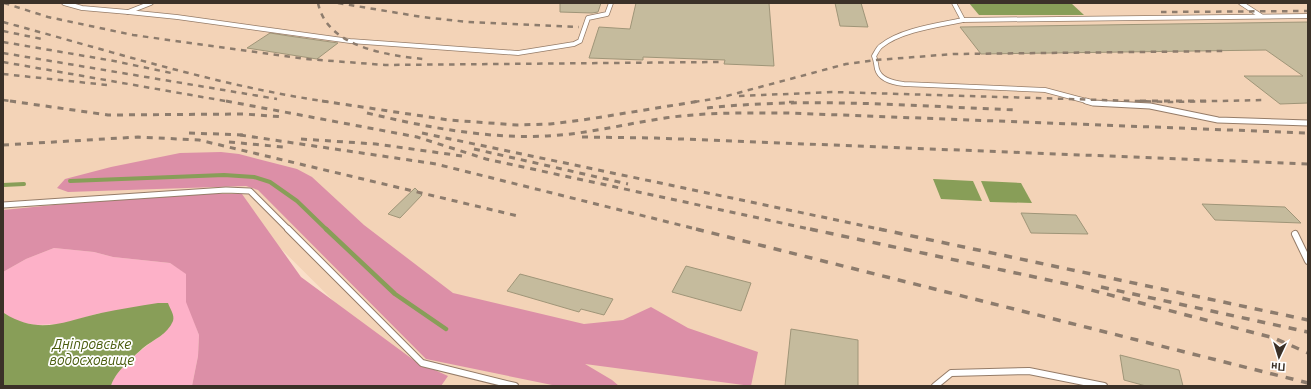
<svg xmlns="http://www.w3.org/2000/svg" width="1311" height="389" viewBox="0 0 1311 389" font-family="Ubuntu,sans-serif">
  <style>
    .built { fill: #f3d3b7 }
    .green { fill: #fdb1c8 }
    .forest { fill: #dc8fa7 }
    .water { fill: #889e58 }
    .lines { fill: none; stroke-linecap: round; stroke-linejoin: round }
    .stream-far1 { stroke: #889e58; stroke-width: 4 }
    .stream { stroke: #889e58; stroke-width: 4.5 }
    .building { fill: #c5bb9d; stroke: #9f9578 }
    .lane-far2-casing { stroke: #957c68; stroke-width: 5.5 }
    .lane-far1-casing { stroke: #957c68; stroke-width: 7 }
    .lane-casing { stroke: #957c68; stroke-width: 8 }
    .lane-far2 { stroke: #fff; stroke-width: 4 }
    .lane-far1 { stroke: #fff; stroke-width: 5 }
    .lane { stroke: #fff; stroke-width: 6 }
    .rail-far2 { stroke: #8d7c6d; stroke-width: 2.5; stroke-dasharray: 5.5 5.5; stroke-linecap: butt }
    .rail-far1 { stroke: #8d7c6d; stroke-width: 3; stroke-dasharray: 6 6; stroke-linecap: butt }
    .rail { stroke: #8d7c6d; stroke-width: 3.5; stroke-dasharray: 8 8; stroke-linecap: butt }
    .labels { text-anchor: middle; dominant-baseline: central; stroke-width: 3.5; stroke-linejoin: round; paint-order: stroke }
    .near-water-label { font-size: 14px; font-style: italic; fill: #495c0d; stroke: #fff }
  </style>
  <rect width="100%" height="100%" fill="#fadfc9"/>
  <polygon class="built" points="3,3 1308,3 1308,386 419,386 237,205 3,210"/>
  <path class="green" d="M54 248 94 252 113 257 170 263 187 274V302L199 335 198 356 192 386H111C116 368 147 345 163 334L100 313 62 324 34 325 16 321 4 313 3 272 26 259Z"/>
  <g class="forest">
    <polygon points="221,152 239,154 297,169 312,177 364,225 453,293 584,324 623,320 651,307 688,328 758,352 751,386 585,364 612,380 619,386 557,386 426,359 258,190 246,186 68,192 57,188 65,179 111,167 180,153"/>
    <polygon points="209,194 242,194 301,277 415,361 448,376 441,386 192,386 198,356 199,335 186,302 186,274 170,263 113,257 94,252 54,248 26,259 3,272 3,210 84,202"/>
  </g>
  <g class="water">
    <polygon points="969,3 1071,3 1084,15 979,15"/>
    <polygon points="933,179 973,181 982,201 941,199"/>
    <polygon points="981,181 1021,183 1032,203 990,202"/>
    <path d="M158 303H168C170 309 175 315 173 321 168 334 153 340 143 348 132 358 115 372 111 386H3V308L4 313C40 336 64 321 101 313 119 309 139 306 158 303Z"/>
  </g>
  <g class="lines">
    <g class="stream-far1">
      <polyline points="70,181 224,175 254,177 270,182 297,201 327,230"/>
      <polyline points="3,185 24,184"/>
    </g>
    <polyline class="stream" points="326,229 395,294 446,329"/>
  </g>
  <g class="building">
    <polygon points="560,3 601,3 598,12 592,13 560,12"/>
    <polygon points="636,3 769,3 774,66 724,64 725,60 643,57 643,60 589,58 599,27 630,29"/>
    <polygon points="835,3 861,3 868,27 840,26"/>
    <polygon points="1308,22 1308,103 1280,104 1244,76 1303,76 1266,50 981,54 960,27"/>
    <polygon points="270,33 289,36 338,43 317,59 247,48"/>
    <polygon points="415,188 422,195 400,218 388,214"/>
    <polygon points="1202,204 1285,207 1301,223 1215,220"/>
    <polygon points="1021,213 1076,215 1088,234 1031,233"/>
    <polygon points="686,266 751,283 741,311 672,292"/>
    <polygon points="520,274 613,299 604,315 581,309 579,312 507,291"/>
    <polygon points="791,329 858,340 858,386 785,386"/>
    <polygon points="1120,355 1179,370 1183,386 1146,386 1124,380"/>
  </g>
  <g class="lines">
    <g class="lane-far2-casing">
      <g id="lane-far2">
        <polyline points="64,3 82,8 128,12 151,3"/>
        <path d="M954 3 963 20C939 25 900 30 881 46 878 48 876 53 874 56 876 60 876 65 877 69 880 80 894 83 904 84L1045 90 1090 102"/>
        <polyline points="1241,3 1261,16"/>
        <polyline points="128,12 177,17 350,41 518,53 574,44 580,41 588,18 607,14 611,3"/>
        <polyline points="963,20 1308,16"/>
      </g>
    </g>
    <g class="lane-far1-casing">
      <g id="lane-far1">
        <polyline points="1086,101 1093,103 1150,106 1218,120 1308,123"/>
        <polyline points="3,205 226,190 250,191 289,230"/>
      </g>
    </g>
    <g class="lane-casing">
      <g id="lane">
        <polyline points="288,229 422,363 515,386"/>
        <polyline points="1295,234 1308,261"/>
        <polyline points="935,386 951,373 1029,371 1104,386"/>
      </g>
    </g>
    <use href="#lane-far2" class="lane-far2"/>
    <use href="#lane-far1" class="lane-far1"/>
    <use href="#lane" class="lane"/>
    <g class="rail-far2">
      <polyline points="4,3 48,17 133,35 306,59 385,65 720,62"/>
      <path d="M318 3C327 47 386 55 423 59"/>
      <polyline points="338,3 422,17 468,22 579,27"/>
      <polyline points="1161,12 1308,11"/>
      <path d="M3 22C111 51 218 86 329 102"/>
      <polyline points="3,31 42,39"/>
      <polyline points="3,42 114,61 176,74"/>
      <polyline points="3,53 277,99"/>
      <polyline points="3,62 231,102"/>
      <polyline points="3,74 107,85"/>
      <polyline points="739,96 833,92 1170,102 1264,100"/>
      <polyline points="3,100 16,102"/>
      <polyline points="694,102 719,98 846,64 876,60 954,54 1226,51"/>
      <polyline points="789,102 794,102"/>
    </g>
    <g class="rail-far1">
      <polyline points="10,101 108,115 244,114 284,117"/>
      <polyline points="226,101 417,137 486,159 814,230"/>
      <polyline points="322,101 449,120 517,125 550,124 583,120 700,101"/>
      <polyline points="1140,101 1212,101"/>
      <path d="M707 108C809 97 913 106 1016 110"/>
      <path d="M367 113C426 127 486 139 547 136 587 134 625 124 665 118 706 112 748 113 789 113L1308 133"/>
      <polyline points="189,133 245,135"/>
      <polyline points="422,133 884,230"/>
      <polyline points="240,135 436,164 700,230"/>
      <polyline points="582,137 656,138 1308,164"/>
      <polyline points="301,139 376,144 462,156"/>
      <polyline points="229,142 283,147"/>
      <polyline points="3,145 138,137 199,140 518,216"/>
      <polyline points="474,149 628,184"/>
    </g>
    <g class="rail">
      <polyline points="696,229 1308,383"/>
      <polyline points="810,229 1072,285 1274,338 1308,353"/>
      <polyline points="879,229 1308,320"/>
      <polyline points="1101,287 1308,332"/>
    </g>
  </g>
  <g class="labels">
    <g class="near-water-label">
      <text x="92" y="344">Дніпровське<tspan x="92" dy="16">водосховище</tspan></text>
    </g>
  </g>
  <rect width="1311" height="389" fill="none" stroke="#3b3128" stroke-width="8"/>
  <g transform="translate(1279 357) rotate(184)" stroke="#ffffff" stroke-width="3" paint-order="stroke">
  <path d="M0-3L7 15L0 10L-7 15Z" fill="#3b3128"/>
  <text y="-6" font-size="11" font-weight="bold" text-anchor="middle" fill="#3b3128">Пн</text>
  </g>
</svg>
